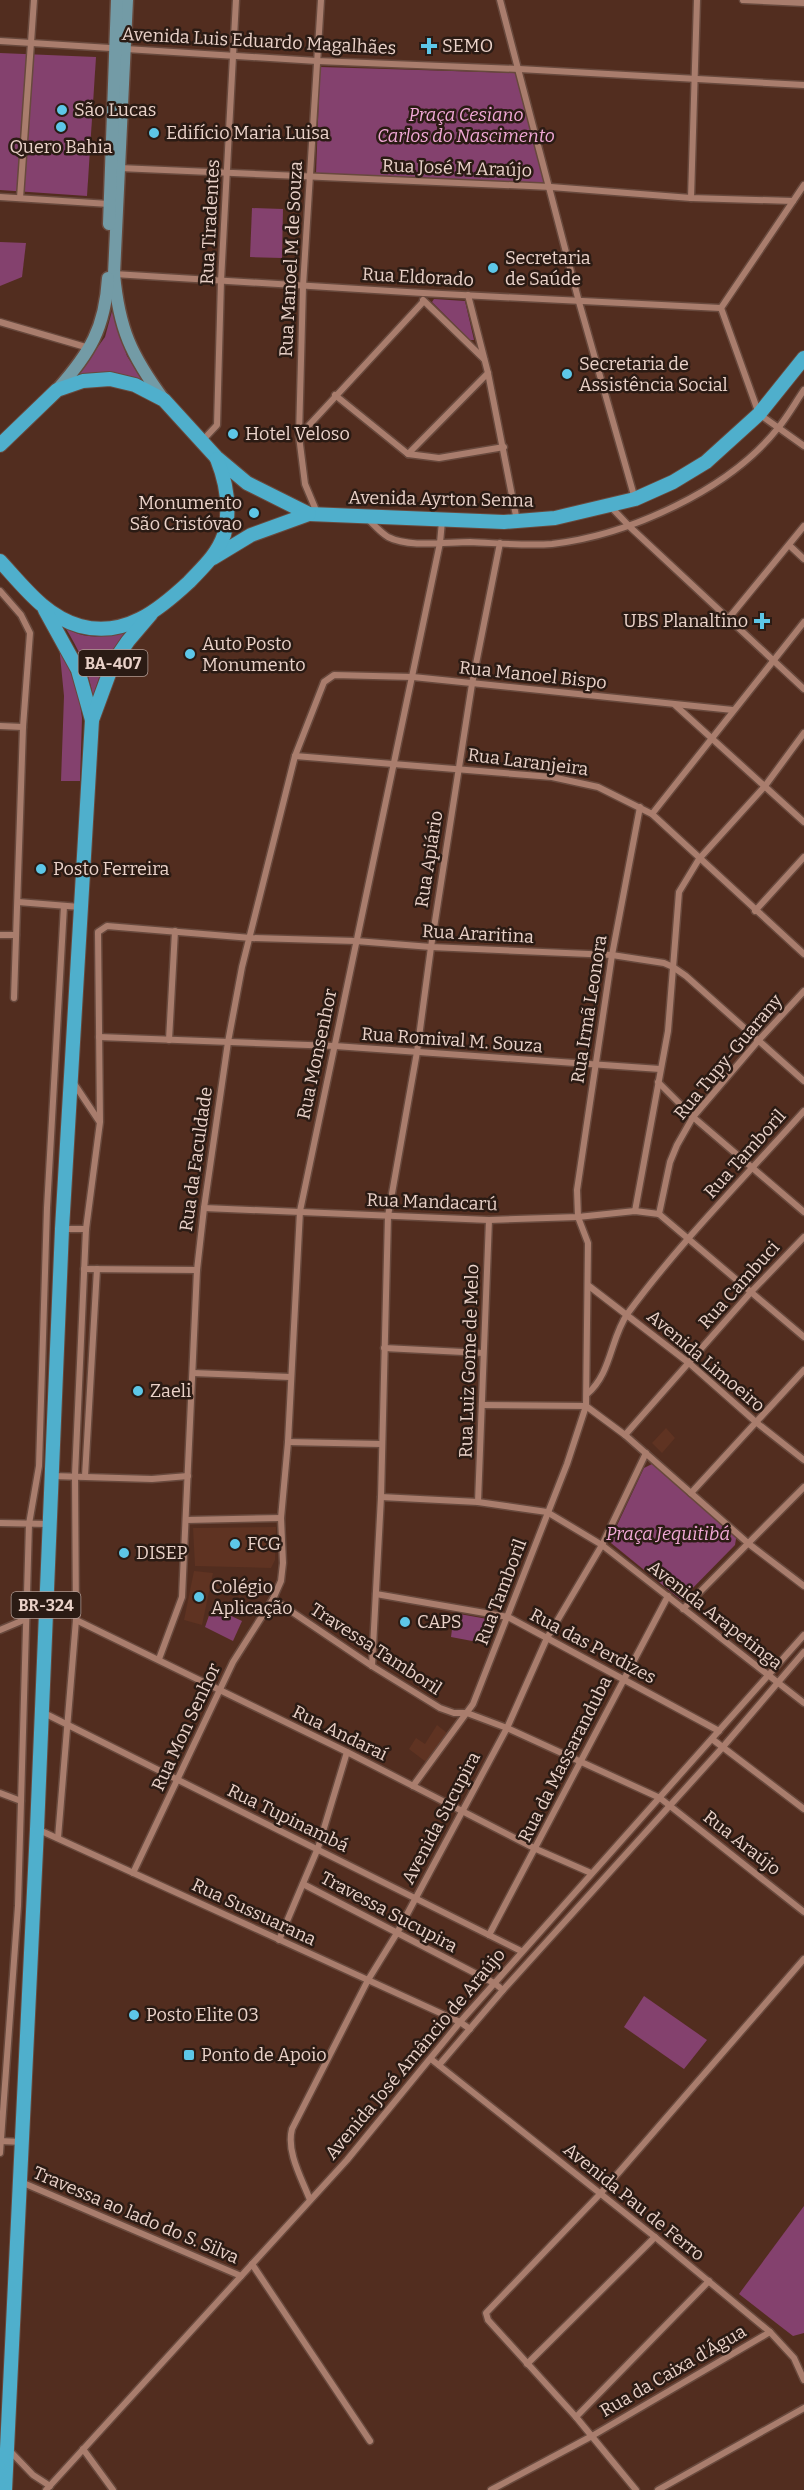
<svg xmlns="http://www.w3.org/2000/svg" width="804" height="2490" viewBox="0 0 804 2490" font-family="Bitter,serif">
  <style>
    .built { fill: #5f3322 }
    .green { fill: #84416e }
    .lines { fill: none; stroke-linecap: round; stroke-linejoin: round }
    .street-casing { stroke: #68493d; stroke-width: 9 }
    .primary-casing { stroke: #68493d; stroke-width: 15 }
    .highway-casing { stroke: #68493d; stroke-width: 16 }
    .street { stroke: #a97d6d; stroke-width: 6 }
    .primary { stroke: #739ba6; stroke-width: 12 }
    .highway { stroke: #4fafcc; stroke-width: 14 }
    .poi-dot { fill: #5dc7e8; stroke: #2b1b14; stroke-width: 2 }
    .labels { text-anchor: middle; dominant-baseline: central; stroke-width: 5; stroke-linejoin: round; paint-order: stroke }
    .shield { fill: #2b1b14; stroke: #b19b93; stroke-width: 1.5 }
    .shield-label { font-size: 16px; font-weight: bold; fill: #ead2c9 }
    .street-label { font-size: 18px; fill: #ead2c9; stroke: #2b1b14 }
    .poi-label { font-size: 18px; fill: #ead2c9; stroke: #2b1b14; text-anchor: start }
    .park-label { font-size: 18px; font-style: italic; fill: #f2a9d7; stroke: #2b1b14 }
  </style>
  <rect width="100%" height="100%" fill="#522d1f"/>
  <g class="built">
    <polygon points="666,1428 675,1438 662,1453 652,1443"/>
    <polygon points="276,1527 275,1560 271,1568 195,1566 193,1528"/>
    <polygon points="194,1571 213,1573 202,1625 184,1620"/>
    <polygon points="437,1725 447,1733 426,1762 409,1749 416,1738 425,1744"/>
  </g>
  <g class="green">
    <polygon points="0,53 96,57 87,196 0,190"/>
    <polygon points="320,67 516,73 545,183 316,174"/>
    <polygon points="252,208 283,209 282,258 250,257"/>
    <polygon points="0,242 26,243 22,277 0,286"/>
    <polygon points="434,299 465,301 474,340 470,340 432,302"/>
    <polygon points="112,311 127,356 145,384 74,380 105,337"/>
    <path d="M65 627C85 641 106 637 128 630L99 678 93 696C88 669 79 650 65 627Z"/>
    <polygon points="59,645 78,690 82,718 80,781 61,781 64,696"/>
    <polygon points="652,1464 737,1533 735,1545 681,1600 611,1543 612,1536 644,1468"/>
    <polygon points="212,1607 242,1621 233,1641 205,1627"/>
    <polygon points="454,1613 493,1620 488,1644 451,1637"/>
    <polygon points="644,1996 707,2040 684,2069 624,2027"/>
    <polygon points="804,2206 804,2333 793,2336 739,2294"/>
  </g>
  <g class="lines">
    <g class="street-casing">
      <g id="street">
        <polyline points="500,0 579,302 635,499"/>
        <polyline points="743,0 804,3"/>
        <polyline points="0,41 317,61 519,69 804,85"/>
        <polyline points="119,168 551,187 691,198 793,201"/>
        <polyline points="0,197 109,204"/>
        <polyline points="20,198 34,0"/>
        <polyline points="691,198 697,0"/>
        <polyline points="114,274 423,293 721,308"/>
        <polyline points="468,295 488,373 517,521"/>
        <polyline points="423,300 484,359"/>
        <polyline points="721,308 759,414 804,446"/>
        <polyline points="721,308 804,185"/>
        <polyline points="0,322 89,348"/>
        <polyline points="335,395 408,454 488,373"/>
        <polyline points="299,436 423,302"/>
        <polyline points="203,440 217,425 221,281 236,0"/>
        <polyline points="408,454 439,458 504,447"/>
        <polyline points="610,506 630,527 804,689"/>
        <polyline points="318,515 305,484 299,436 303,286 321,0"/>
        <path d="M368 519C374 525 381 533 388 537 409 548 446 542 470 542 496 543 525 546 552 544 629 535 729 490 778 428 788 416 795 403 804 390"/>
        <polyline points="789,545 804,559"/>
        <polyline points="0,591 21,615 30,633 23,727 14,998"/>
        <polyline points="728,619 804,526"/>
        <polyline points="675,705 804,822"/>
        <polyline points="0,726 23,727"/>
        <polyline points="295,756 552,777 598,787 652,814 804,954"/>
        <polyline points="652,814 804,622"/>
        <polyline points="18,902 80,907"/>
        <polyline points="755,911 804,857"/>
        <polyline points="0,935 16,935"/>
        <polyline points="99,1037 335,1046 660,1069"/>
        <polyline points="169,1040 175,931"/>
        <polyline points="73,1082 99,1121"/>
        <polyline points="658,1082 693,1117 804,1212"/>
        <polyline points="204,1208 489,1220 578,1217 635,1211 659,1214"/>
        <polyline points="635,1211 668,1031 679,892 699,859 765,786 804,733"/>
        <polyline points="659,1214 670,1162 677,1145 693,1117 758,1041 804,991"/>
        <polyline points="659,1214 804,1337"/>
        <polyline points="62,1229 86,1229"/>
        <polyline points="84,1269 197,1270"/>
        <polyline points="589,1286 689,1363 757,1423 804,1460"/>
        <polyline points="384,1348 483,1353"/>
        <polyline points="193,1373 290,1377"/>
        <path d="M587 1394C612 1373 610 1338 628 1313 681 1241 745 1177 804 1111"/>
        <polyline points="482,1405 586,1406 625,1435 749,1544 804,1586"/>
        <polyline points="625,1435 751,1292 804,1237"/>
        <polyline points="288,1442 381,1444"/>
        <polyline points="52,1476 152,1479 188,1476"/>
        <polyline points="85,1476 97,1269"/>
        <polyline points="691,1493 804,1370"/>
        <polyline points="381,1497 478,1502 547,1512 602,1545 804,1703"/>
        <polyline points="478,1502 489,1220"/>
        <polyline points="186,1520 281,1518"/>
        <polyline points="0,1523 49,1524"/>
        <polyline points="376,1594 508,1617 719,1731"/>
        <polyline points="273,1599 372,1666 440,1708 454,1713 467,1713 507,1728 660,1798 804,1912"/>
        <polyline points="683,1609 804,1487"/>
        <polyline points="76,1620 347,1752 536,1849 591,1873"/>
        <polyline points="0,1630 26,1619"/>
        <polyline points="159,1659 182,1597 197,1270 204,1208 228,1042 242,967 295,756 324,682 334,675 413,677 733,710"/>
        <polyline points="372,1666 381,1497 388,1216 417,1052 431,947 472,684 500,543"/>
        <polyline points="42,1712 521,1951"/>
        <polyline points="712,1739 804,1809"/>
        <polyline points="413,1786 473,1704 567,1464 586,1406 588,1243 578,1217 577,1190 612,955 640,807"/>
        <polyline points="0,1793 21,1801"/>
        <polyline points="37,1829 460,2022 470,2029"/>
        <polyline points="58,1838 76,1620 75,1475 86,1229 100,1122 98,932 107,926 251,938 356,941 431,947 612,955 664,963 673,967 686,976 804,1081"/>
        <polyline points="133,1873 233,1662 273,1599 281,1581 283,1563 281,1518 288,1442 300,1211 440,543 442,521"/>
        <polyline points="303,1884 494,1983 503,1990"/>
        <polyline points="489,1935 668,1596"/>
        <polyline points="279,1940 318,1848 347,1752"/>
        <polyline points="431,2059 655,2237 770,2332 794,2358 804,2380"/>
        <polyline points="439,2065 503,1990 722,1748 804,1652"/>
        <polyline points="0,2141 22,2142"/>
        <polyline points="0,2153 18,1906 29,1524 39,1466 47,1208 64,906"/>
        <polyline points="21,2182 241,2276"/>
        <path d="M310 2200C302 2179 286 2152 292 2129L368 1980 397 1933 507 1728 547 1638 602 1545 646 1453"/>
        <polyline points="252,2264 370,2441"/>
        <polyline points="527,2364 655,2237"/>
        <polyline points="576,2417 709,2281"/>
        <polyline points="83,2449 113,2490"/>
        <polyline points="10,2451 33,2475 50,2486"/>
        <polyline points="46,2490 347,2160 460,2022 804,1635"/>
        <polyline points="491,2490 592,2436 770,2332"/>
        <polyline points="636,2490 576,2417 488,2320 486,2313 600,2194 804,1959"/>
        <polyline points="658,2490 804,2408"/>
      </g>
    </g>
    <g class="primary-casing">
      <g id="primary">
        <path d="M127 0 114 274C119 329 131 355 164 400"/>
        <polyline points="109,224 117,0"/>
        <path d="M57 390C90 353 105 328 108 278"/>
      </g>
    </g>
    <g class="highway-casing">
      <g id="highway">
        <polyline points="0,445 57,390 83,381 110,379 135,385 164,400 216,457 247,483 309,514 504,522 555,518 635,499 673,482 706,462 759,414 804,358"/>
        <polyline points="213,558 251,535 309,514"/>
        <path d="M0 561C24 587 45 616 80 626 125 638 159 610 189 582 203 567 217 555 224 535 231 509 227 484 217 459"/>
        <polyline points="45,610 78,670 92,720"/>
        <polyline points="5,2490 37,1829 62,1229 92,720 113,663 128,641 151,614"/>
      </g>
    </g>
    <use href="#street" class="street"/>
    <use href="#primary" class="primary"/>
    <use href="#highway" class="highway"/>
  </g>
  <g class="poi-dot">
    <path d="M426 37h6v6h6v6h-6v6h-6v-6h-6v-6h6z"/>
    <circle cx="62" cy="110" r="6"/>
    <circle cx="61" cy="127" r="6"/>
    <circle cx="154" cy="133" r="6"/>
    <circle cx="493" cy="268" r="6"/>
    <circle cx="567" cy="374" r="6"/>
    <circle cx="233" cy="434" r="6"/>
    <circle cx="254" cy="513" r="6"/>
    <path d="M759 612h6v6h6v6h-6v6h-6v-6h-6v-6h6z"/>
    <circle cx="190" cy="654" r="6"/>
    <circle cx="41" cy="869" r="6"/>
    <circle cx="138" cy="1391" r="6"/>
    <circle cx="235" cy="1544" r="6"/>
    <circle cx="124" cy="1553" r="6"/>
    <circle cx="199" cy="1597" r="6"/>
    <circle cx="405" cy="1622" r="6"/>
    <circle cx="134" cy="2015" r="6"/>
    <rect x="183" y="2049" width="12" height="12" rx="3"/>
  </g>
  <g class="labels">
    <g class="shield">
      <rect x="78.5" y="650" width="69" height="26" rx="4.5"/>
      <rect x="11.5" y="1592" width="69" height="26" rx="4.5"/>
    </g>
    <g class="shield-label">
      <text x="113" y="663">BA-407</text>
      <text x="46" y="1605">BR-324</text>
    </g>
    <g class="street-label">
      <text transform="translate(259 41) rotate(3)">Avenida Luis Eduardo Magalhães</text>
      <text transform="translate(457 168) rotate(2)">Rua José M Araújo</text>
      <text transform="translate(210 222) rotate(-87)">Rua Tiradentes</text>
      <text transform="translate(291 259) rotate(-87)">Rua Manoel M de Souza</text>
      <text transform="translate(418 277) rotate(3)">Rua Eldorado</text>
      <text transform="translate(441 499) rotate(1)">Avenida Ayrton Senna</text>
      <text transform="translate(533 675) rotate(6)">Rua Manoel Bispo</text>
      <text transform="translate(528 762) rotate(7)">Rua Laranjeira</text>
      <text transform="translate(429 859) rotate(-81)">Rua Apiário</text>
      <text transform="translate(478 934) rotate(3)">Rua Araritina</text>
      <text transform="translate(589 1009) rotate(-81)">Rua Irmã Leonora</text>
      <text transform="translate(452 1040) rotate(4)">Rua Romival M. Souza</text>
      <text transform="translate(317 1054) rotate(-78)">Rua Monsenhor</text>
      <text transform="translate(728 1057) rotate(-50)">Rua Tupy-Guarany</text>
      <text transform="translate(745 1154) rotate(-48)">Rua Tamboril</text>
      <text transform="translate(196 1159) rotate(-82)">Rua da Faculdade</text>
      <text transform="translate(432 1202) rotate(2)">Rua Mandacarú</text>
      <text transform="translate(739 1285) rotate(-48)">Rua Cambuci</text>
      <text transform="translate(469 1361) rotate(-88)">Rua Luiz Gome de Melo</text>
      <text transform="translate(706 1361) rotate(40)">Avenida Limoeiro</text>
      <text transform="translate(501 1592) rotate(-69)">Rua Tamboril</text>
      <text transform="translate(715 1615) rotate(38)">Avenida Arapetinga</text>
      <text transform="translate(593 1646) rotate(28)">Rua das Perdizes</text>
      <text transform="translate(376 1649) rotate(33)">Travessa Tamboril</text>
      <text transform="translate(186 1727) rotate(-65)">Rua Mon Senhor</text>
      <text transform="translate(340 1733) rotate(26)">Rua Andaraí</text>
      <text transform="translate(565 1759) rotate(-63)">Rua da Massaranduba</text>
      <text transform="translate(288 1818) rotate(26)">Rua Tupinambá</text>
      <text transform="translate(441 1818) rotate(-62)">Avenida Sucupira</text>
      <text transform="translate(742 1843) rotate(38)">Rua Araújo</text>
      <text transform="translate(254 1912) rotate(25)">Rua Sussuarana</text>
      <text transform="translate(389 1912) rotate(28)">Travessa Sucupira</text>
      <text transform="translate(415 2054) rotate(-50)">Avenida José Amâncio de Araújo</text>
      <text transform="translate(634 2202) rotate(39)">Avenida Pau de Ferro</text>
      <text transform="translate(136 2215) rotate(23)">Travessa ao lado do S. Silva</text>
      <text transform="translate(673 2371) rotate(-30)">Rua da Caixa d'Água</text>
    </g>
    <g class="poi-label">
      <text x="442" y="46">SEMO</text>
      <text x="74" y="110">São Lucas</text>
      <text x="166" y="133">Edifício Maria Luisa</text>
      <text x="61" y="147" text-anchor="middle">Quero Bahia</text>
      <text x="505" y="258">Secretaria<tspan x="505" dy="21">de Saúde</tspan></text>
      <text x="579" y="364">Secretaria de<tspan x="579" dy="21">Assistência Social</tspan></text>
      <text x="245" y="434">Hotel Veloso</text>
      <text x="242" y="503" text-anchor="end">Monumento<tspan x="242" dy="21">São Cristóvao</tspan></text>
      <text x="748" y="621" text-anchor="end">UBS Planaltino</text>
      <text x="202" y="644">Auto Posto<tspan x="202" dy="21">Monumento</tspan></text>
      <text x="53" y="869">Posto Ferreira</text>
      <text x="150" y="1391">Zaeli</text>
      <text x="247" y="1544">FCG</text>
      <text x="136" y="1553">DISEP</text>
      <text x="211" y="1587">Colégio<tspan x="211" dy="21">Aplicação</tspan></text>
      <text x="417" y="1622">CAPS</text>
      <text x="146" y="2015">Posto Elite 03</text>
      <text x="201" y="2055">Ponto de Apoio</text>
    </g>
    <g class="park-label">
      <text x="466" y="115">Praça Cesiano<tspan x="466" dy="21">Carlos do Nascimento</tspan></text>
      <text x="668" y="1534">Praça Jequitibá</text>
    </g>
  </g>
</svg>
